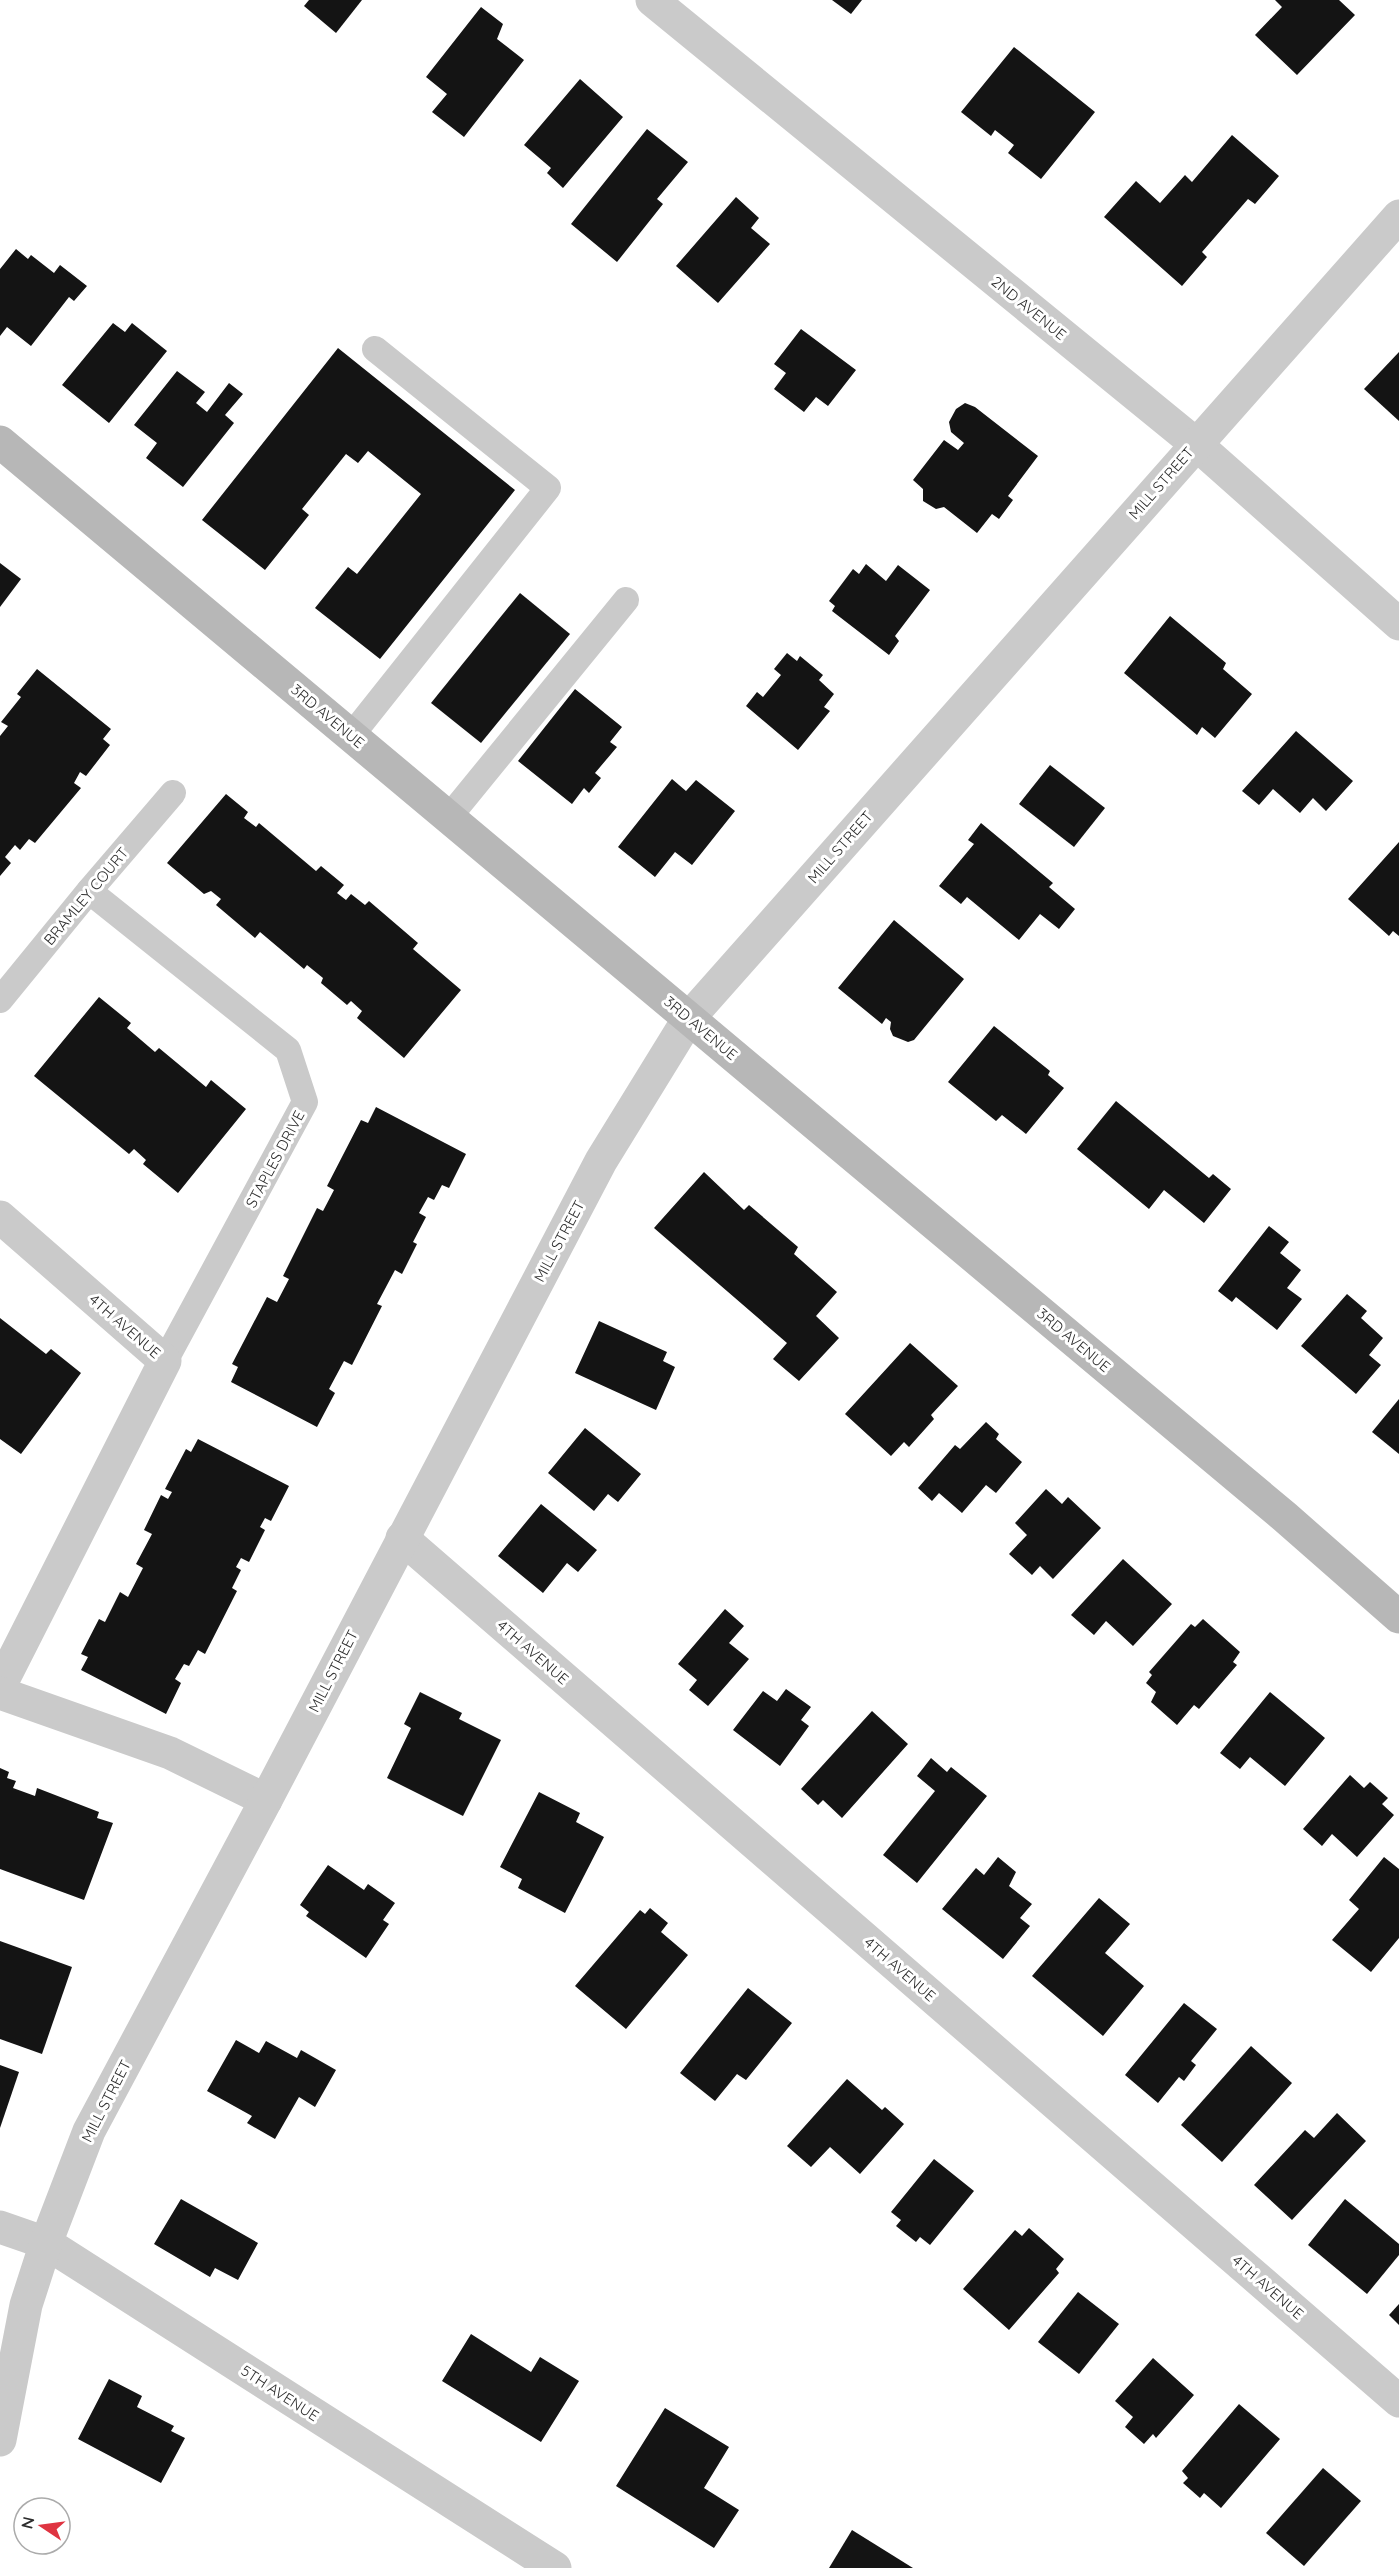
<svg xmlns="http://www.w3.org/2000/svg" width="1399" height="2568" viewBox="0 0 1399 2568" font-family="Quicksand,sans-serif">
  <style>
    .building { fill: #141414 }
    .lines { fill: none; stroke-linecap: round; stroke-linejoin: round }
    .lane { stroke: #cacaca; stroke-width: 26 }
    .street { stroke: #cacaca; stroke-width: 33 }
    .secondary { stroke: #b7b7b7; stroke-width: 33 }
    .labels { text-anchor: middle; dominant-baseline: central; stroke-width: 6; stroke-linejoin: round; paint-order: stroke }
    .street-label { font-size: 15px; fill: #2d2d2d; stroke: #fff }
  </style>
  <rect width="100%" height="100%" fill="#fff"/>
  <g class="building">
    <polygon points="309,0 362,0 336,33 304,6"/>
    <polygon points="832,0 862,0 851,14"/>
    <polygon points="1275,0 1339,0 1355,15 1297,75 1255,35 1282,7"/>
    <polygon points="481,7 503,24 497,39 524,60 464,137 432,112 447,94 426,77"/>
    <polygon points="1014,47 1095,112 1041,179 1008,153 1014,145 995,130 991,136 961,112"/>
    <polygon points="580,79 623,117 563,188 547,173 551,168 524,145"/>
    <polygon points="647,129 688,162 657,199 663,204 617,262 571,224"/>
    <polygon points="1232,135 1279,176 1255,204 1248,199 1202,252 1207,257 1182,286 1104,217 1136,181 1160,203 1185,175 1192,182"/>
    <polygon points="736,197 759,218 751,228 770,244 718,303 676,266"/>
    <polygon points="16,249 28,259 31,255 54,273 60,265 87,286 74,301 69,297 31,346 7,327 0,336 0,269"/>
    <polygon points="113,323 125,332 132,323 167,351 109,423 62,385"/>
    <polygon points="801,329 856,370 828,406 816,397 804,412 774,389 786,373 774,364"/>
    <polygon points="338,348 515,490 380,659 315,608 348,567 357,574 421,494 368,451 358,463 346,454 302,509 309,515 265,570 202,520"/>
    <polygon points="1399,352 1399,421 1364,389"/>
    <polygon points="177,371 205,392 196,403 207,412 229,383 243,394 225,415 234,423 183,487 146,458 157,443 134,425"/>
    <polygon points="965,403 975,407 1038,456 1008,496 1013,500 999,519 992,514 977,533 944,507 936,509 923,501 923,489 913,480 944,440 958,450 964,443 951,432 949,422 956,409"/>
    <polygon points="0,563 21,579 0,607"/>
    <polygon points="866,564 886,581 898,565 930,590 895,636 899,641 889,655 832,611 835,606 829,601 853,569 859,574"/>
    <polygon points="520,593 570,634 481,743 431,703"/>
    <polygon points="1170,616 1226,663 1223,669 1252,694 1215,738 1202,727 1197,735 1124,673"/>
    <polygon points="787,653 797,661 800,656 823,675 819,680 834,694 824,707 830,711 798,750 746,706 757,692 763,697 781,675 774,669"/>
    <polygon points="37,669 111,729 103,739 110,745 86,776 80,772 74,783 81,788 35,843 29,839 20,850 15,845 5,857 11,863 0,876 0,736 8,726 1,722 21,697 17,694"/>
    <polygon points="575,689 622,727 610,742 617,747 595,773 601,778 589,793 584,788 572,804 518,761"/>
    <polygon points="1296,731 1353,781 1326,811 1313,798 1300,813 1273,789 1259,805 1242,791"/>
    <polygon points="1050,765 1105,808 1074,847 1019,804"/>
    <polygon points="672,779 686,791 696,780 735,811 692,865 675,852 655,877 618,847"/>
    <polygon points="226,794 248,812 244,818 256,827 259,823 316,871 321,866 344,885 337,893 346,900 351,894 365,905 369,901 418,943 413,949 461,990 404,1058 357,1018 362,1011 351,1001 347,1005 321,983 323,978 307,965 304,969 260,932 255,938 216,905 221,899 211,891 204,894 167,863"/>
    <polygon points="981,823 1053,883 1049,887 1075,909 1059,929 1040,914 1019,940 967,897 961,904 939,886 974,844 968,840"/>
    <polygon points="1399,842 1399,936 1393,931 1389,936 1348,899"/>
    <polygon points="894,920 964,979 914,1040 908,1042 893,1036 890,1029 891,1022 886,1018 882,1024 838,988"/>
    <polygon points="99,997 131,1023 127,1028 155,1052 159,1048 206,1087 211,1080 246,1109 178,1193 143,1164 146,1160 134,1149 129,1154 34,1076"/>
    <polygon points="994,1026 1050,1071 1048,1075 1064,1088 1026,1134 1002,1115 996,1121 948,1082"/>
    <polygon points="1116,1101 1209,1178 1213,1174 1231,1189 1204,1223 1164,1190 1149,1209 1077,1149"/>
    <polygon points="376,1107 466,1154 449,1188 442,1185 434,1200 428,1197 419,1213 426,1217 413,1242 417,1244 402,1274 395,1270 377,1304 382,1306 352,1365 344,1361 329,1389 335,1393 317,1427 231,1382 238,1367 232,1364 267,1297 277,1302 289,1279 283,1276 317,1208 323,1211 334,1190 327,1186 361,1120 368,1123"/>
    <polygon points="704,1172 744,1210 749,1205 798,1247 794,1254 837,1292 816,1316 839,1338 799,1381 773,1359 787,1343 654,1228"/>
    <polygon points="1269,1226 1289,1242 1280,1253 1301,1270 1287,1288 1302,1299 1277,1330 1236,1297 1232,1302 1218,1291"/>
    <polygon points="1347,1294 1367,1311 1361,1318 1383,1338 1369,1355 1381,1365 1356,1394 1301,1346"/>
    <polygon points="0,1318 46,1354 51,1349 81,1373 21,1454 0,1439"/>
    <polygon points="599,1321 667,1352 663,1361 675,1367 656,1410 575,1373"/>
    <polygon points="910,1343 958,1386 931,1415 934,1419 909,1447 904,1442 891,1456 845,1414"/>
    <polygon points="1399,1399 1399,1454 1372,1432"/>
    <polygon points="986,1422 999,1434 996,1439 1022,1462 996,1493 986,1485 962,1513 939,1493 932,1501 918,1488 955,1445 960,1449"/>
    <polygon points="585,1428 641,1474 618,1502 608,1494 594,1511 548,1473"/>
    <polygon points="198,1439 289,1486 271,1521 265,1518 260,1527 265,1530 249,1562 241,1558 236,1567 241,1570 232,1588 237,1591 205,1654 198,1650 189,1666 184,1664 175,1679 181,1683 166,1714 81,1670 88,1657 81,1654 99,1619 105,1622 120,1592 128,1597 143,1568 136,1564 152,1534 144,1530 161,1495 168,1499 172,1492 165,1489 186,1449 191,1452"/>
    <polygon points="1046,1489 1062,1504 1068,1497 1101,1528 1053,1579 1040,1566 1032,1575 1009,1554 1027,1535 1015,1523"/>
    <polygon points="541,1504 597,1550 578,1572 567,1563 543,1593 498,1556"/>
    <polygon points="1123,1559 1172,1604 1133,1646 1106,1621 1094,1635 1071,1615"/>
    <polygon points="725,1609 744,1626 729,1643 749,1659 708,1706 689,1690 697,1680 678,1664"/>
    <polygon points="1203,1619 1240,1652 1233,1662 1237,1665 1199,1709 1194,1705 1177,1725 1151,1702 1156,1692 1146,1683 1152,1675 1149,1672 1191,1624 1195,1627"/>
    <polygon points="786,1689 811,1707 801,1720 809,1726 780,1766 733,1730 763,1691 777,1701"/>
    <polygon points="420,1692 462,1713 459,1719 501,1740 463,1816 387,1778 411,1728 404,1724"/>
    <polygon points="1270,1692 1325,1738 1285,1786 1250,1757 1240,1769 1220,1753"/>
    <polygon points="872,1711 908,1744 842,1818 823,1800 818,1805 801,1789"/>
    <polygon points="931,1758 947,1772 951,1767 987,1796 917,1883 883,1855 935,1791 917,1776"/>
    <polygon points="0,1768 9,1772 7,1778 16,1781 13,1788 35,1796 37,1788 99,1812 97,1818 113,1823 84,1900 0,1869"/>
    <polygon points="1350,1775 1364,1788 1370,1782 1388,1798 1382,1804 1394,1815 1357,1857 1332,1834 1322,1846 1303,1829"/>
    <polygon points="539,1792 580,1813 576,1822 604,1837 565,1913 518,1888 522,1879 500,1867"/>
    <polygon points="998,1857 1016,1872 1009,1886 1032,1904 1020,1918 1030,1926 1003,1959 942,1909 976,1868 984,1875"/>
    <polygon points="1384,1857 1399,1869 1399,1938 1371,1972 1332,1940 1359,1909 1349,1900"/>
    <polygon points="328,1865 364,1890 368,1884 395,1903 383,1920 389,1924 366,1958 306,1916 309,1912 300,1905"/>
    <polygon points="1099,1898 1130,1924 1105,1953 1144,1986 1103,2036 1032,1976"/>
    <polygon points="650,1908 668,1923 661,1932 688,1955 626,2029 575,1986 640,1910 645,1914"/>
    <polygon points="0,1941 72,1967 42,2054 0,2039"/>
    <polygon points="748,1988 792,2023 746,2080 737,2074 715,2101 680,2073"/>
    <polygon points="1184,2003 1217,2029 1191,2061 1196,2065 1184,2081 1179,2077 1158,2103 1125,2075"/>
    <polygon points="236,2040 259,2053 266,2041 297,2058 301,2050 336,2070 315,2107 299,2097 275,2139 247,2123 252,2116 207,2091"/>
    <polygon points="1251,2046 1292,2083 1222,2162 1181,2125"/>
    <polygon points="0,2065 19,2072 0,2128"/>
    <polygon points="847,2079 882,2110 885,2107 904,2124 860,2174 830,2147 811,2167 787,2146"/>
    <polygon points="1337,2113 1366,2141 1292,2220 1254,2185 1305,2130 1314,2138"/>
    <polygon points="934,2159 974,2191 930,2245 920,2237 916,2242 896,2226 901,2220 891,2212"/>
    <polygon points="181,2199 258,2243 238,2280 215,2268 210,2277 154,2244"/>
    <polygon points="1345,2199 1399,2244 1399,2255 1367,2294 1308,2245"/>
    <polygon points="1029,2228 1064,2259 1056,2269 1059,2273 1009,2330 963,2289 1015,2230 1022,2236"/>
    <polygon points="1078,2292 1119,2324 1079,2374 1038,2342"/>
    <polygon points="1399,2304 1399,2325 1389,2315"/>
    <polygon points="471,2334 531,2372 540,2357 579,2381 541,2442 442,2381"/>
    <polygon points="1153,2358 1194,2395 1156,2438 1153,2434 1144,2444 1125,2427 1133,2417 1115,2401"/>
    <polygon points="109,2379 142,2396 137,2407 174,2426 171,2431 185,2438 161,2483 78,2439"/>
    <polygon points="1239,2404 1280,2439 1221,2508 1204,2493 1200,2498 1183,2483 1188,2478 1182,2471"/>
    <polygon points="665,2408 729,2447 704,2488 739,2510 714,2548 616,2486"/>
    <polygon points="1323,2468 1361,2501 1304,2566 1266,2533"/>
    <polygon points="852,2530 913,2568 829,2568"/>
  </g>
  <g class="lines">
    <g class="lane">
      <polyline points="351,736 548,488 375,349"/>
      <polyline points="449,817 626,600"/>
      <polyline points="89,891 288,1050 305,1102 165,1361"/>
      <polyline points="0,1000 89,891 173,793"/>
    </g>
    <g class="street">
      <polyline points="652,0 1196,444 1399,624"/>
      <polyline points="0,1217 165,1361 0,1686"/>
      <polyline points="402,1538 1399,2401"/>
      <polyline points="0,1693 170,1753 266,1800"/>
      <polyline points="0,2227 46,2243 555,2568"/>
      <polyline points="0,2440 26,2305 46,2243 89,2131 266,1800 601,1161 689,1018 1399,216"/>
    </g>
    <polyline class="secondary" points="0,442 1285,1517 1399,1617"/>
  </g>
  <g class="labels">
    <g class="street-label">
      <text transform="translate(1029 308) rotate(39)">2ND AVENUE</text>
      <text transform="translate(1161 483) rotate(-49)">MILL STREET</text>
      <text transform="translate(328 716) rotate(40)">3RD AVENUE</text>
      <text transform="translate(840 847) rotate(-49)">MILL STREET</text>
      <text transform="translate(86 896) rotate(-50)">BRAMLEY COURT</text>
      <text transform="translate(701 1028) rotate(40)">3RD AVENUE</text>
      <text transform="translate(275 1159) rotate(-62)">STAPLES DRIVE</text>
      <text transform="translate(559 1241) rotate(-62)">MILL STREET</text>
      <text transform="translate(125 1326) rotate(41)">4TH AVENUE</text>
      <text transform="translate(1074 1340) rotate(40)">3RD AVENUE</text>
      <text transform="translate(533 1652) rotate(41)">4TH AVENUE</text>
      <text transform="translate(333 1671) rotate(-63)">MILL STREET</text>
      <text transform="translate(900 1969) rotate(41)">4TH AVENUE</text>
      <text transform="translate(106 2101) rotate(-63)">MILL STREET</text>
      <text transform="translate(1268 2287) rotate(41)">4TH AVENUE</text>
      <text transform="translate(280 2393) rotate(33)">5TH AVENUE</text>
    </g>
  </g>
  <g transform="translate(42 2526) rotate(283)"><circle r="28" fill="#ffffff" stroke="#ababab" stroke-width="1.5"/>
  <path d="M0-4.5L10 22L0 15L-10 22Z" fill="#df3441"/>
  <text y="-9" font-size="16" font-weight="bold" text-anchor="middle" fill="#2d2d2d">N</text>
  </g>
</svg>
